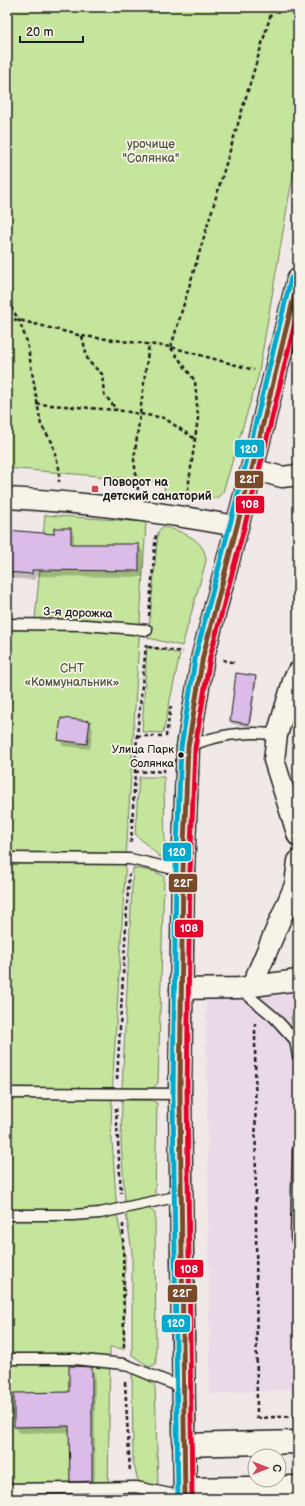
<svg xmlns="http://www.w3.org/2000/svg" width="305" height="1506" viewBox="0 0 305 1506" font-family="'Balsamiq Sans',sans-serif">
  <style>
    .built { fill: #eadae8 }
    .green { fill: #c5e49c; stroke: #70805c }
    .shadow { fill: #0003 }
    .building { fill: #dbbbe8; stroke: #1c1c1c }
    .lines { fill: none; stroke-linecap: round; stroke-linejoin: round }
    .lane-casing { stroke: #1c1c1c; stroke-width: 13 }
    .street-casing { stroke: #1c1c1c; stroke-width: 23 }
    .secondary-casing { stroke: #1c1c1c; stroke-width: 25 }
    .primary-casing { stroke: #1c1c1c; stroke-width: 25 }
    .path { stroke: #1c1c1c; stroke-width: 2.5; stroke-dasharray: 4 3; stroke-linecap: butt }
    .lane { stroke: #f7f3e8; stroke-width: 10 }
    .street { stroke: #f7f3e8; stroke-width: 20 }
    .secondary { stroke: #f7f3e8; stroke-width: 22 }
    .primary { stroke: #f7f3e8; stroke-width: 22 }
    .bus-1-casing { stroke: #f7f3e8; stroke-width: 8 }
    .bus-2-casing { stroke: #f7f3e8; stroke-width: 8 }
    .bus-3-casing { stroke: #f7f3e8; stroke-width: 8 }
    .bus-1 { stroke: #7a4b2a; stroke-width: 5 }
    .bus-2 { stroke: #e4002b; stroke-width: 5 }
    .bus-3 { stroke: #00a9ce; stroke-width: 5 }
    .poi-dot { fill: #d1495b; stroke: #f7f3e8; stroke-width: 1.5 }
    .bus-dot { fill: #1c1c1c; stroke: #f7f3e8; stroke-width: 1.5 }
    .labels { text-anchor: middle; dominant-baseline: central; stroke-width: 3.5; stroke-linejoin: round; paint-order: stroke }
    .bus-label { font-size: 11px; fill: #1c1c1c; stroke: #f7f3e8; text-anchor: end }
    .park-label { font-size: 12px; fill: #4f5842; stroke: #f7f3e8 }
    .poi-label { font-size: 12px; font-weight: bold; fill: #1c1c1c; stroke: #f7f3e8; text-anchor: start }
    .street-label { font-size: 12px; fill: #1c1c1c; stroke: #f7f3e8 }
    .line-badge { stroke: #f7f3e8; stroke-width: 1.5 }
    .badge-label { font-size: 11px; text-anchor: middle; font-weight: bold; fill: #fff }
  </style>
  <rect width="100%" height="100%" fill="#f1e8e8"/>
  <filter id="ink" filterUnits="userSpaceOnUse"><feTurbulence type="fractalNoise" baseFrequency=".025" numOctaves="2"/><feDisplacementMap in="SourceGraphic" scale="8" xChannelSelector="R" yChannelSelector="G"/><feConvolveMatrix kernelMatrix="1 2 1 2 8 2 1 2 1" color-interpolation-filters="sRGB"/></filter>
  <g filter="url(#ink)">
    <polygon class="built" points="298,973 298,1389 210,1394 206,983"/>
    <g class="green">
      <polygon points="7,7 298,7 298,154 290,191 258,377 223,492 217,498 165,498 164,482 7,468"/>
      <polygon points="45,515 146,522 113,1076 111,1126 114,1169 117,1215 125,1254 124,1349 110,1347 108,1499 7,1499 7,622 35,619"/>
      <path d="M165 527C183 532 206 540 206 561L182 646 148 638 158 532 161 528Z"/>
      <polygon points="147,646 180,654 163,733 142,732"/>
      <polygon points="139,777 164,777 165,857 160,857 135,834"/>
      <polygon points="133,868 152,871 164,876 158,1083 152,1089 122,1089"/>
      <polygon points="298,1007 298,1035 293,1029 291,1017"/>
      <polygon points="122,1100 150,1100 157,1103 155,1194 150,1198 125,1203 121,1141"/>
      <polygon points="148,1208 155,1213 156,1364 150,1367 132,1355 132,1252 126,1213"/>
      <polygon points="132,1373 148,1380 155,1386 158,1484 153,1485 138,1481 133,1461"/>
    </g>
    <g class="shadow">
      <polygon points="71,529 74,536 74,545 139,545 143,552 143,577 35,576 35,580 7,578 7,531 55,535"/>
      <polygon points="237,674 255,677 257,680 250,727 232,724 231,721"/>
      <polygon points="90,722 93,729 90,749 63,746 59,739"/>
      <polygon points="91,1368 95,1375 95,1488 74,1488 71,1481 70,1432 19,1433 15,1426 70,1393"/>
      <polygon points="95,1495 97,1499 68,1499 67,1496"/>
    </g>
    <g class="building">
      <polygon points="54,528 71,528 71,544 139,544 139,571 32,570 32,574 7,572 7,530 54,534"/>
      <polygon points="236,673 256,676 249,724 230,721"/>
      <polygon points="61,718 90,721 87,744 58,740"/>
      <polygon points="69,1366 92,1367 92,1481 70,1482 69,1426 14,1427 14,1393 69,1392"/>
      <polygon points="92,1494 92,1499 70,1499 70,1495"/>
    </g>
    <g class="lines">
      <g class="lane-casing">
        <g id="lane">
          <polyline points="7,624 86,625 147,630"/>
          <path d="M188 747C214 735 248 730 277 735"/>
          <polyline points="7,858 130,859 183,871"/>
          <polyline points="239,988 274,1017 295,1040 298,1056"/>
          <polyline points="7,1093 180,1094"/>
          <polyline points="298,1150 296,1237 298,1243"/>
          <polyline points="7,1215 73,1215 100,1213 180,1196"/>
          <polyline points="7,1359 74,1359 124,1364 183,1388"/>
          <polyline points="7,1489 136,1487 185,1497"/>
        </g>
      </g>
      <g class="street-casing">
        <g id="street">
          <polyline points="252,469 282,477 298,475"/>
          <path d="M7 498C84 502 160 512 236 526"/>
          <polyline points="298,672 294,678 277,735 274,760 298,836"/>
          <polyline points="252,986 295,885 298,861"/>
          <polyline points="180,989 239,988 298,980"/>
        </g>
      </g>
      <g class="secondary-casing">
        <g id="secondary">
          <polyline points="184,1445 298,1442"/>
          <polyline points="185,1489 298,1487"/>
        </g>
      </g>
      <g class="primary-casing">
        <polyline id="primary" points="185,1499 180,1094 183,871 188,747 203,656 252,469 298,280"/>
      </g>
      <g class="path">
        <polyline points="7,301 19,320 27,342 41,425 52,442 59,468 59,482"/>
        <polyline points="7,319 19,320 82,336 171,347 254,370"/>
        <polyline points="82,336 88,361 102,374 104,394 117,410"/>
        <polyline points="171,347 273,7"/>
        <polyline points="171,348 195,381 198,418 187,496"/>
        <polyline points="36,404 117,410 164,418 195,439"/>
        <polyline points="138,490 134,460 149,344"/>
        <polyline points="149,616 156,533"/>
        <polyline points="148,647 183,652"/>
        <polyline points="223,660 236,663"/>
        <polyline points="137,736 166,736 171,706"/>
        <polyline points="135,772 164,771 164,769"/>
        <polyline points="131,843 137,736 146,645"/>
        <polyline points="255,1023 257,1422"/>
        <polyline points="117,1079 129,874"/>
        <polyline points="116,1108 121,1193"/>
        <polyline points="123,1224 124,1349"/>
        <polyline points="125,1382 130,1473"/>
        <polyline points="257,1418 298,1416"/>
      </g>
      <use href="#lane" class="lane"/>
      <use href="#street" class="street"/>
      <use href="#secondary" class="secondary"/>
      <use href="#primary" class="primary"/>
      <g class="bus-1-casing">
        <polyline id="bus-1" points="185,1499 180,1094 183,871 188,747 203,656 252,469 298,280"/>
      </g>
      <g class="bus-2-casing">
        <polyline id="bus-2" points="192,1499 187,1094 190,871 195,748 210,657 259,471 298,310"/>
      </g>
      <g class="bus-3-casing">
        <polyline id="bus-3" points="178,1499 173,1094 176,871 181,747 196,654 245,467 291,278"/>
      </g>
      <use href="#bus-1" class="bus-1"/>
      <use href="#bus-2" class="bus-2"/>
      <use href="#bus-3" class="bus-3"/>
    </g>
  </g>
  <rect class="poi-dot" x="91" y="485" width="8" height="8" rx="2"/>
  <circle class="bus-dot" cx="181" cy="755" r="3.5"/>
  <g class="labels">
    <g class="bus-label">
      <text x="174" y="749">Улица Парк<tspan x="174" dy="14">Солянка</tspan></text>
    </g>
    <g class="park-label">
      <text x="151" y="144">урочище<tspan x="151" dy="14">"Солянка"</tspan></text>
      <text x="72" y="668">СНТ<tspan x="72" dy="14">«Коммунальник»</tspan></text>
    </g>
    <g class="poi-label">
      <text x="103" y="482">Поворот на<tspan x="103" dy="14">детский санаторий</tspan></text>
    </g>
    <g class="street-label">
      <text transform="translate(78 613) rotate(2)">3-я дорожка</text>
    </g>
  </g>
  <g class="line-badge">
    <rect x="234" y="439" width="31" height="19" rx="4" fill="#00a9ce"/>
    <rect x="234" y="470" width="30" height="19" rx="4" fill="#7a4b2a"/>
    <rect x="235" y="495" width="30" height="19" rx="4" fill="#e4002b"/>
    <rect x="162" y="842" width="30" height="20" rx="4" fill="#00a9ce"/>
    <rect x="168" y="873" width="30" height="20" rx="4" fill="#7a4b2a"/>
    <rect x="174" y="919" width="30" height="19" rx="4" fill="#e4002b"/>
    <rect x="174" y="1259" width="30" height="19" rx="4" fill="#e4002b"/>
    <rect x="167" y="1284" width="31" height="19" rx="4" fill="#7a4b2a"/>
    <rect x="161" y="1314" width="30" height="19" rx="4" fill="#00a9ce"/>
  </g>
  <g class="badge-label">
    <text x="249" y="453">120</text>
    <text x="249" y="483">22Г</text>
    <text x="250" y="508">108</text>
    <text x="177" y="856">120</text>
    <text x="183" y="887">22Г</text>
    <text x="189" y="932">108</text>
    <text x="189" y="1273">108</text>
    <text x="182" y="1297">22Г</text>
    <text x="176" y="1327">120</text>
  </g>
  <rect width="305" height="1506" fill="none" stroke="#f7f3e8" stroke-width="24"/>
  <rect x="12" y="12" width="281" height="1482" fill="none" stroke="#1c1c1c" stroke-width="1.5" filter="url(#ink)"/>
  <g transform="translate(267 1468) rotate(90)"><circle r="19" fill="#f7f3e8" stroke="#9f9d96"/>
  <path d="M0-3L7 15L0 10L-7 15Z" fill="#d1495b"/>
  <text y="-6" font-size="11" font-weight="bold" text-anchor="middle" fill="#1c1c1c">С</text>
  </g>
  <path d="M20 36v6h63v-6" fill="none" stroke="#1c1c1c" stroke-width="2"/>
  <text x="26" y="36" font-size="12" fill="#1c1c1c" stroke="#f7f3e8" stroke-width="3" paint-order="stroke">20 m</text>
</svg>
